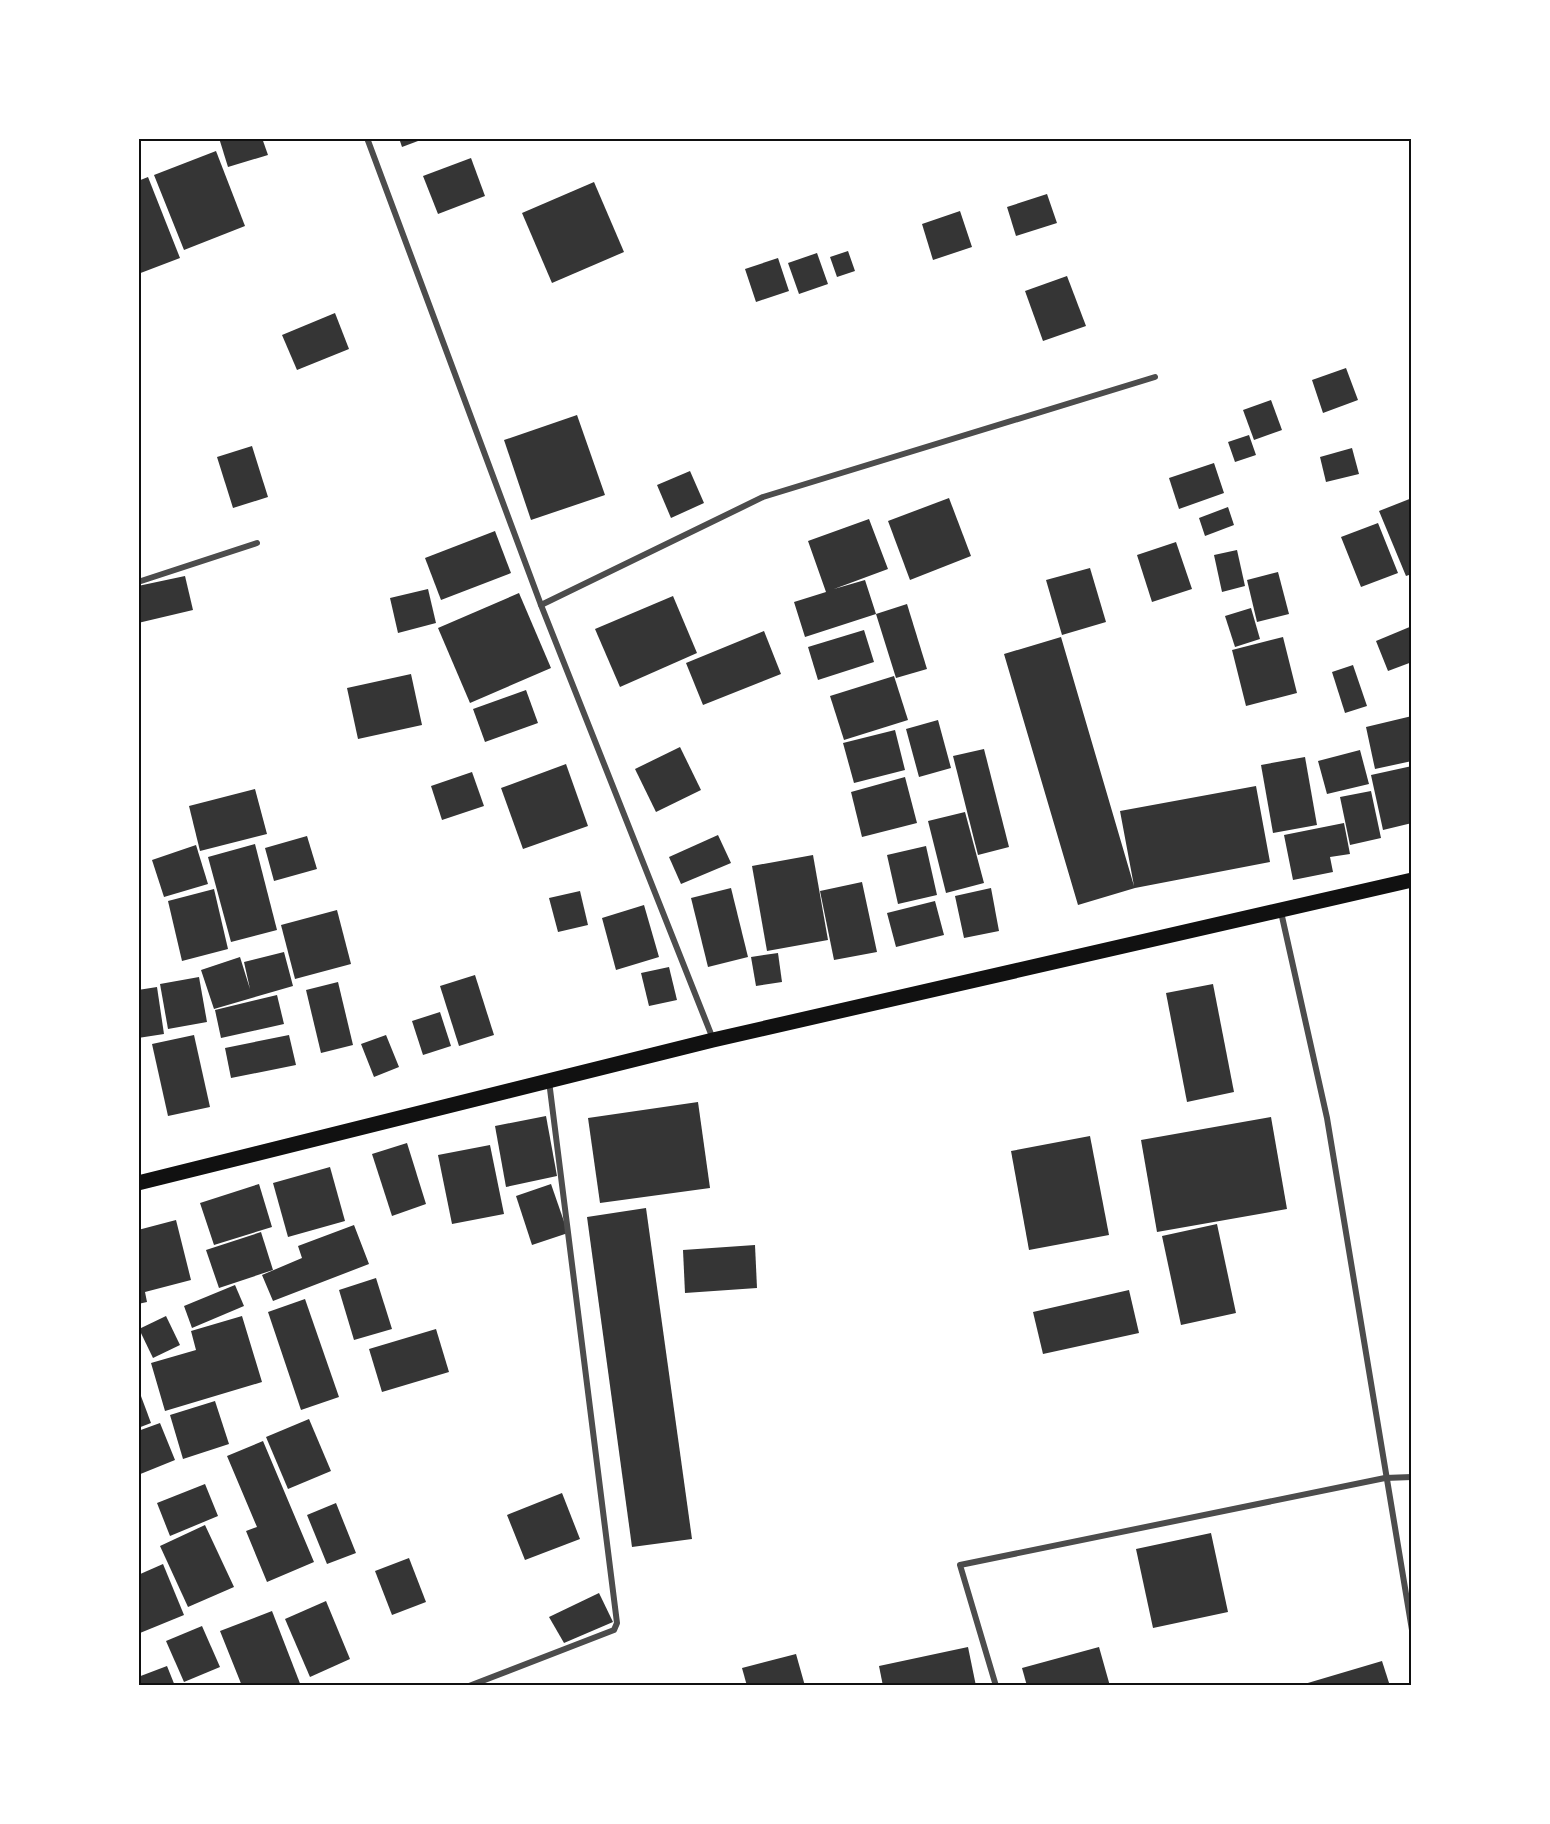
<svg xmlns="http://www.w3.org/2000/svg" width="1550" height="1824" viewBox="0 0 1550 1824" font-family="'Work Sans',sans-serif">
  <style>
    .building { fill: #353535 }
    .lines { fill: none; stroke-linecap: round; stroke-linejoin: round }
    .minor { stroke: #4c4c4c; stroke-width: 6 }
    .primary { stroke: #111; stroke-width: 15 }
    .neatline { fill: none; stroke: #111; stroke-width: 2 }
  </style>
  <rect width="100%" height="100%" fill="#fff"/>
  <g class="building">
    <polygon points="219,138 262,138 268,155 228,167"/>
    <polygon points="399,138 426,138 402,147"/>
    <polygon points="216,151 245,226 184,250 154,175"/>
    <polygon points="471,158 485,196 438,214 423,176"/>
    <polygon points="148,177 180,258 138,274 138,181"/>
    <polygon points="594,182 624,252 552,283 522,213"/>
    <polygon points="1047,194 1057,223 1016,236 1007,207"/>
    <polygon points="960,211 972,247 933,260 922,224"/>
    <polygon points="848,251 855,271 837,277 830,257"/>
    <polygon points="817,253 828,284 799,294 788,263"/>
    <polygon points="778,258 789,291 756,302 745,269"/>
    <polygon points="1067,276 1086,326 1043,341 1025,291"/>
    <polygon points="335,313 349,349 297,370 282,335"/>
    <polygon points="1346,368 1358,400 1323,413 1312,380"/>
    <polygon points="1271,400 1282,430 1254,440 1243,410"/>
    <polygon points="577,415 605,495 531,520 504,440"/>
    <polygon points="1249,435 1256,455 1235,462 1228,442"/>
    <polygon points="252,446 268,497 233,508 217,457"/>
    <polygon points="1352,448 1359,474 1326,482 1320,457"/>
    <polygon points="1214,463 1224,493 1179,509 1169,478"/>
    <polygon points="690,471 704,503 671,518 657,485"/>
    <polygon points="949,498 971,556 910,580 888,521"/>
    <polygon points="1412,498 1412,574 1406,576 1379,511"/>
    <polygon points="1228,507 1234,525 1205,536 1199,518"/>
    <polygon points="869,519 888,569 834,589 865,580 876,614 805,637 794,602 826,592 808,541"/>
    <polygon points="1378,523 1398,573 1361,587 1341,537"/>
    <polygon points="495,531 511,573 441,600 425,558"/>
    <polygon points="1176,542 1192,589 1152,602 1137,555"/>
    <polygon points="1237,550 1245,586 1222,592 1214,555"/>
    <polygon points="1090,568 1106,622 1062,635 1046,580"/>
    <polygon points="1278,572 1289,614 1257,622 1247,580"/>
    <polygon points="185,576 193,610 138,623 138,586"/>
    <polygon points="428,589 436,623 398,633 390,598"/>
    <polygon points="519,593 551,668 470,703 438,628"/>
    <polygon points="673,596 697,653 620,687 595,629"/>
    <polygon points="907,604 927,669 896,678 876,614"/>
    <polygon points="1251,608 1260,639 1235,647 1225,616"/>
    <polygon points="1412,626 1412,662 1388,671 1376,641"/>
    <polygon points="864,630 874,662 818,680 808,647"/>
    <polygon points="764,631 781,674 703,705 686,663"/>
    <polygon points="1061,637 1134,886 1120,811 1256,786 1270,862 1135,888 1078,905 1004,654"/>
    <polygon points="1283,637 1297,693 1246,706 1232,650"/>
    <polygon points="1353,665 1367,706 1345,713 1332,672"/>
    <polygon points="411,674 422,725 358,739 347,688"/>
    <polygon points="894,676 908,720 844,740 830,696"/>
    <polygon points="526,690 538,723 485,742 473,709"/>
    <polygon points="1412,716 1412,761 1375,769 1366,727"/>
    <polygon points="938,720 951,768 919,777 906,729"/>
    <polygon points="895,730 905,770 854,783 843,743"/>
    <polygon points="680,747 701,790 656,812 635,769"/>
    <polygon points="984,749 1009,847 978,855 953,756"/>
    <polygon points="1360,750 1369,784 1327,794 1318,761"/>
    <polygon points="1305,757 1317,825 1273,833 1261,765"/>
    <polygon points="566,764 588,826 523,849 501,788"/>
    <polygon points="1412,766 1412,823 1383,830 1371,775"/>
    <polygon points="472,772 484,806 442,820 431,786"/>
    <polygon points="905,777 917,823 862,837 851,792"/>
    <polygon points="255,789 267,834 200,851 189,806"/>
    <polygon points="1371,791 1381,838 1350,845 1340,797"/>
    <polygon points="965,812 984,883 946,893 928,821"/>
    <polygon points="1344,823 1350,854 1330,857 1333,872 1293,880 1284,835"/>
    <polygon points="718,835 731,863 681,884 669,857"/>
    <polygon points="307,836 317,869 274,881 265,848"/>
    <polygon points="255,844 277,930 231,942 208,857"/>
    <polygon points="196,845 208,884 164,897 152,860"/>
    <polygon points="926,846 937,895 898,904 887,855"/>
    <polygon points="813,855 828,940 767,951 752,866"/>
    <polygon points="862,882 877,952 834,960 820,891"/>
    <polygon points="731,888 748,957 708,967 691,898"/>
    <polygon points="991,888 999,931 964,938 955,896"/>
    <polygon points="214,889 228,949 182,961 168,901"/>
    <polygon points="580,891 588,925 558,932 549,898"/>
    <polygon points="935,901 944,935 896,947 887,913"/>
    <polygon points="644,905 659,957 616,970 602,918"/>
    <polygon points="337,910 351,964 295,979 281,925"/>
    <polygon points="284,952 293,986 214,1009 201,970 240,957 250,989 244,962"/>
    <polygon points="778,953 782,982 756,986 751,957"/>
    <polygon points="669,967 677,1000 649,1006 641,973"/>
    <polygon points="475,975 494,1035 459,1046 440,986"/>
    <polygon points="199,977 207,1022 168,1029 160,984"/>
    <polygon points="338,982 353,1045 321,1053 306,990"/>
    <polygon points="1213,984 1234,1092 1187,1102 1166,993"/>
    <polygon points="157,987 164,1034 138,1038 138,990"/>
    <polygon points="277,995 284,1024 221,1038 215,1010"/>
    <polygon points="440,1012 451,1046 423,1055 412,1021"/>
    <polygon points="194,1035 210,1107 168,1116 152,1044"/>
    <polygon points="289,1035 296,1065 231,1078 225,1048"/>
    <polygon points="386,1035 399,1067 374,1077 361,1044"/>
    <polygon points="698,1102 710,1188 600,1203 588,1118"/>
    <polygon points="546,1116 557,1176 506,1187 495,1126"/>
    <polygon points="1271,1117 1287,1209 1157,1232 1141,1140"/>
    <polygon points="1090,1136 1109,1235 1029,1250 1011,1151"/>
    <polygon points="407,1143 426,1204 392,1216 372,1154"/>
    <polygon points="490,1145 504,1214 452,1224 438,1155"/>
    <polygon points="330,1167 345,1221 288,1237 273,1183"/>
    <polygon points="259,1184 272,1227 214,1245 200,1203"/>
    <polygon points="551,1184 568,1233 532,1245 516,1196"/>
    <polygon points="646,1208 692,1539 632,1547 587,1217"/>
    <polygon points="176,1220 191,1280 145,1292 147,1302 138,1304 138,1230"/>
    <polygon points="1217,1224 1236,1313 1181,1325 1162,1236"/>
    <polygon points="354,1225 369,1264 273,1301 262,1275 302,1258 298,1246"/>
    <polygon points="261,1232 273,1270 219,1288 206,1250"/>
    <polygon points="755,1245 757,1288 685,1293 683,1250"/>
    <polygon points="376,1278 392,1329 354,1340 339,1290"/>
    <polygon points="235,1285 244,1306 192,1328 184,1306"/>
    <polygon points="1129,1290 1139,1333 1043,1354 1033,1312"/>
    <polygon points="305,1299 339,1397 301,1410 268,1312"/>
    <polygon points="166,1316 180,1345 153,1358 139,1329"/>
    <polygon points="242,1316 262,1382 165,1411 151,1363 196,1350 191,1331"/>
    <polygon points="436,1329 449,1372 382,1392 369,1349"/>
    <polygon points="138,1388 151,1423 138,1428"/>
    <polygon points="215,1401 229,1444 183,1459 170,1415"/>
    <polygon points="309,1419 331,1471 288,1489 266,1437"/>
    <polygon points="160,1423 175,1460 138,1475 138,1431"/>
    <polygon points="263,1441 314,1562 267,1582 246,1531 257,1527 227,1456"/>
    <polygon points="205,1484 218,1516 170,1536 157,1503"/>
    <polygon points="562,1493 580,1539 525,1560 507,1515"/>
    <polygon points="336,1503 356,1553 327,1564 307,1515"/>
    <polygon points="205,1525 234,1587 188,1607 160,1546"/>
    <polygon points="1211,1533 1228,1612 1153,1628 1136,1549"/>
    <polygon points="409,1558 426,1602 392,1615 375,1571"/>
    <polygon points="163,1564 184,1615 140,1633 138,1575"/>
    <polygon points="599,1593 613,1622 564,1643 549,1617"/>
    <polygon points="326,1601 350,1659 310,1677 285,1619"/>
    <polygon points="272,1611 301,1686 242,1686 220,1631"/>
    <polygon points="202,1626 220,1667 184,1682 166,1641"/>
    <polygon points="968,1647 976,1686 883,1686 879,1666"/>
    <polygon points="1099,1647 1110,1686 1027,1686 1022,1668"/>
    <polygon points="796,1654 805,1686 747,1686 742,1668"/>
    <polygon points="1382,1661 1390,1686 1301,1686 1301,1685"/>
    <polygon points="167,1666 175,1686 138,1686 138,1677"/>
  </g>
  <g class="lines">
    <g class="minor">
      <polyline points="367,138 541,605 713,1039"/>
      <polyline points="138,582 257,543"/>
      <polyline points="541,605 763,497 1155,377"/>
      <polyline points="1281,912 1327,1118 1412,1630"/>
      <polyline points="469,1686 614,1630 617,1623 549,1081"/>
      <polyline points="996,1686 960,1565 1385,1478 1412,1477"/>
    </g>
    <polyline class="primary" points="138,1183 713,1040 1412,880"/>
  </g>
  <rect width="1550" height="1824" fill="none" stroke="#ffffff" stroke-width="279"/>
  <rect x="140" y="140" width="1270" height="1544" class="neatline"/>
</svg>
